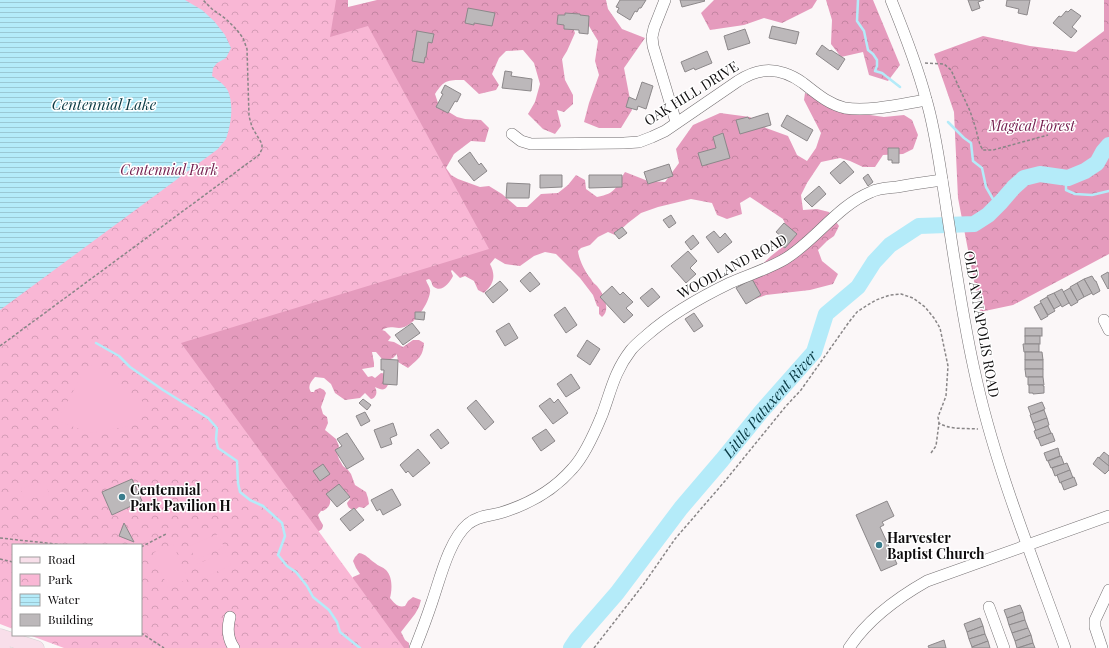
<svg xmlns="http://www.w3.org/2000/svg" width="1109" height="648" viewBox="0 0 1109 648" font-family="'Playfair Display',serif">
  <style>
    .forest { fill: url(#forest-crowns) }
    .park { fill: url(#park-crowns) }
    .pitch { fill: #f9b7d5 }
    .water { fill: url(#water-rules) }
    .lines { fill: none; stroke-linecap: round; stroke-linejoin: round }
    .stream { stroke: #b4ebf9; stroke-width: 2.5 }
    .river { stroke: #b4ebf9; stroke-width: 16 }
    .building { fill: #bcb8ba; stroke: #8c888a }
    .minor-casing { stroke: #747072; stroke-width: 12 }
    .major-casing { stroke: #d4d3d3; stroke-width: 15 }
    .path { stroke: #898687; stroke-width: 1.5; stroke-dasharray: 3 2; stroke-linecap: butt }
    .minor { stroke: #fff; stroke-width: 11 }
    .major { stroke: #f8dfea; stroke-width: 14 }
    .poi-dot { fill: #3a7d8d; stroke: #fff; stroke-width: 1.5 }
    .labels { text-anchor: middle; dominant-baseline: central; stroke-width: 3; stroke-linejoin: round; paint-order: stroke }
    .street-label { font-size: 14px; fill: #0e0c0d; stroke: #fff }
    .park-label { font-size: 14px; font-style: italic; fill: #762050; stroke: #fff }
    .poi-label { font-size: 14px; font-weight: bold; fill: #0e0c0d; stroke: #fff; text-anchor: start }
    .water-label { font-size: 15px; font-style: italic; fill: #093943; stroke: #fff }
  </style>
  <defs>
    <pattern id="forest-crowns" width="20" height="18" patternUnits="userSpaceOnUse"><rect width="20" height="18" fill="#e59bbd"/><path d="M2 6a3 3 0 1 1 6 0M12 15a3 3 0 1 1 6 0" fill="none" stroke="#c384a1"/></pattern>
    <pattern id="park-crowns" width="20" height="18" patternUnits="userSpaceOnUse"><rect width="20" height="18" fill="#f9b7d5"/><path d="M2 6a3 3 0 1 1 6 0M12 15a3 3 0 1 1 6 0" fill="none" stroke="#d49cb6"/></pattern>
    <pattern id="water-rules" width="6" height="5" patternUnits="userSpaceOnUse"><rect width="6" height="5" fill="#b4ebf9"/><path d="M0 2.5h6" fill="none" stroke="#9ac8d4"/></pattern>
  </defs>
  <rect width="100%" height="100%" fill="#fbf7f8"/>
  <g class="forest">
    <path d="M185 0H348V7L377 0H606L608 9 622 29 645 38 624 68 632 110 621 128H599L584 122 589 103 599 75 595 61 598 41 589 26 574 17 571 23 575 33 567 51 562 59 565 80 573 95V104L564 112 557 110 561 126 555 134 543 129 528 114 535 102 540 84 534 63 523 50 506 51 499 58 492 74 499 85 496 90 479 94 464 80C447 80 444 80 435 94L439 106 457 117 465 119 481 120 489 128 485 142 471 141 454 154 446 168 451 175 458 179 480 187 489 186 502 194 517 207H527L541 194 558 193 568 185 576 175 585 180 586 189 597 197C617 193 615 188 625 172L648 181 665 182 679 163 676 149 693 125 720 113 750 117 766 128 788 136 797 155 807 161 816 148 821 133 804 100 805 93 812 96 826 104 848 114H863L884 117 904 115 912 120 918 135 913 149 903 154 883 155 875 167H863L850 161 840 158 821 162 807 183 801 195 803 210 817 209 829 212 839 226 834 236 827 241 818 250 822 261 838 274 833 284 810 290 766 295 755 299 743 291 748 278 771 256 785 245 790 235 783 219 750 197 740 203 742 214 727 219 717 215 712 203 691 199 658 207 641 213 628 223 615 235 608 232 598 237 590 245 581 248 578 251C579 260 585 272 591 279 592 282 595 284 597 286 604 294 611 310 602 317L599 314V307L597 306 593 295 580 278 556 254 545 252 534 256 520 266 505 264 495 258 490 264C496 276 494 284 484 293L478 290 474 281 465 276 460 278 452 270 451 271 453 276C450 282 442 293 434 287 431 285 433 282 429 279L426 280C427 284 431 288 430 292 429 303 415 324 404 327 396 330 391 324 382 330L385 331 391 337 388 341 394 342 403 347 413 340H419L424 343C423 357 418 359 408 368L398 362 397 354 393 358 386 361 382 359 376 352H372L374 363V367L362 369 368 377 372 376 375 378 381 373 387 374 390 379C387 389 385 392 375 387 378 392 376 398 371 399L365 393 360 398 345 400 335 393 331 384 324 378 315 377C311 382 307 386 311 392H314L315 390 320 388 324 390 326 393 321 407 323 414 327 417 328 423 325 430 336 439 339 446 337 453 339 459 343 466 348 470 351 474 355 485 366 492 368 498 369 504 364 508 359 507 355 510C350 509 348 508 347 503L350 499 347 493 342 490 330 496C331 503 330 507 323 511H321L318 515 320 520 323 525 322 529 313 535 351 581 353 577 360 574 356 568 353 561 355 557 359 553C366 554 369 559 375 563 378 566 383 567 386 570 393 577 392 590 390 598 394 603 398 608 405 606L408 601 413 597 421 600 419 607 415 614 401 632 405 640 409 643V648H232L117 369Z"/>
    <polygon points="714,0 817,0 812,8 782,23 764,18 744,25 710,30 701,13"/>
    <polygon points="826,0 873,0 900,65 888,81 869,75 863,52 841,57 831,44 832,20"/>
    <polygon points="1104,0 1109,0 1109,254 1013,305 980,312 958,198 954,112 934,54 983,36 1030,46 1076,52 1104,31"/>
  </g>
  <polygon class="park" points="0,0 336,0 330,37 368,26 489,249 181,343 404,648 64,648 29,635 141,635 141,545 13,545 13,629 0,624"/>
  <g class="pitch">
    <polygon points="96,365 148,406 129,426 91,433 57,421 86,367"/>
    <polygon points="46,482 49,495 24,500 21,488"/>
    <polygon points="218,534 224,547 195,560 190,546"/>
    <polygon points="173,544 188,579 168,588 153,553"/>
    <polygon points="226,552 231,565 203,578 197,564"/>
  </g>
  <path class="water" d="M0 0H185L202 10 214 21 225 35 231 48 226 58 217 63 213 68 212 76C218 80 225 85 228 91 234 105 231 125 226 139 224 142 220 146 218 149L0 310Z"/>
  <g class="lines">
    <g class="stream">
      <polyline points="858,0 857,21 864,31 868,50 873,54 877,60 877,66 875,71 882,73 900,87"/>
      <polyline points="948,122 964,138 971,143 973,161 982,168 986,187 997,206"/>
      <polyline points="1063,177 1066,184 1066,190 1075,194 1092,195 1109,191"/>
      <polyline points="96,343 119,356 130,367 163,390 208,418 217,428 216,439 218,448 237,461 238,483 240,492 250,500 263,506 282,523 285,536 278,555 287,566 296,572 307,586 313,597 329,610 337,622 340,632 360,648"/>
    </g>
    <path class="river" id="s1" d="M571 648 577 639 617 593 681 508 722 460 761 412 814 352 826 314 858 287 874 262 890 245 919 226 974 224 988 215 1001 202 1014 187 1024 178 1040 174 1068 178 1085 171 1097 163 1103 152 1109 145"/>
  </g>
  <g class="building">
    <polygon points="620,0 646,0 641,8 639,8 637,12 635,11 630,20 617,12 619,8 616,7"/>
    <polygon points="680,0 704,0 705,1 682,7"/>
    <polygon points="968,0 984,0 978,2 980,8 972,11"/>
    <polygon points="1007,0 1030,0 1027,15 1018,13 1019,9 1006,6"/>
    <polygon points="468,8 495,13 492,26 474,23 474,25 465,23"/>
    <polygon points="1071,9 1081,16 1072,27 1077,31 1071,38 1053,23 1059,16 1061,17 1066,11 1068,12"/>
    <polygon points="565,13 580,14 580,15 589,16 588,34 579,33 579,30 564,29 564,25 557,24 558,15 565,15"/>
    <polygon points="772,26 799,32 796,44 769,38"/>
    <polygon points="745,29 750,43 728,50 724,36"/>
    <polygon points="417,31 434,34 432,43 428,42 426,57 425,57 424,63 412,61"/>
    <polygon points="822,45 830,51 831,50 845,59 838,70 816,54"/>
    <polygon points="707,51 712,63 695,70 694,68 685,72 681,62"/>
    <polygon points="505,71 512,72 511,76 532,79 531,91 502,88"/>
    <polygon points="642,82 653,86 646,109 638,106 637,110 626,107 629,97 636,100"/>
    <polygon points="445,85 461,94 457,102 455,101 448,113 436,107 443,94 441,93"/>
    <polygon points="768,113 771,125 740,134 736,120 748,117 749,119"/>
    <polygon points="787,115 813,130 807,141 781,126"/>
    <polygon points="723,133 730,158 702,166 698,153 716,148 713,137"/>
    <polygon points="888,148 899,148 899,163 892,163 892,160 888,160"/>
    <polygon points="470,152 479,165 481,163 487,171 474,181 458,161"/>
    <polygon points="844,161 854,172 840,184 830,173"/>
    <polygon points="669,164 673,176 648,184 644,172"/>
    <polygon points="868,174 873,182 868,186 863,178"/>
    <polygon points="540,175 562,175 562,187 540,188"/>
    <polygon points="589,175 622,175 622,187 589,188"/>
    <polygon points="507,183 530,184 529,198 506,198"/>
    <polygon points="819,186 826,194 812,207 804,199"/>
    <polygon points="671,215 676,223 669,228 663,220"/>
    <polygon points="784,223 797,234 785,248 777,242 782,237 776,232"/>
    <polygon points="622,227 627,233 619,239 614,233"/>
    <polygon points="714,231 720,238 725,233 732,242 718,253 706,237"/>
    <polygon points="693,235 699,243 691,250 685,242"/>
    <polygon points="688,251 697,261 690,268 696,274 686,283 671,266"/>
    <polygon points="530,272 540,284 530,292 520,281"/>
    <polygon points="1108,272 1109,274 1109,288 1108,289 1101,276"/>
    <polygon points="1092,276 1095,281 1096,281 1100,291 1093,295 1084,279"/>
    <polygon points="752,279 761,295 746,304 736,288"/>
    <polygon points="1084,279 1092,293 1084,297 1077,283"/>
    <polygon points="500,281 508,290 493,303 485,293"/>
    <polygon points="1077,283 1084,297 1077,301 1070,287"/>
    <polygon points="612,286 620,295 623,292 633,302 626,308 633,315 624,323 600,297"/>
    <polygon points="652,288 660,297 648,307 640,298"/>
    <polygon points="1070,288 1078,302 1071,306 1063,292"/>
    <polygon points="1062,289 1069,303 1062,307 1054,293"/>
    <polygon points="1054,293 1061,305 1054,309 1047,296"/>
    <polygon points="1047,297 1055,311 1048,315 1040,301"/>
    <polygon points="1041,303 1048,316 1041,320 1034,307"/>
    <polygon points="565,307 577,325 566,333 554,315"/>
    <polygon points="415,312 425,312 424,320 415,319"/>
    <polygon points="694,313 703,326 694,332 685,319"/>
    <polygon points="412,323 420,333 403,345 395,335"/>
    <polygon points="509,323 518,338 505,346 496,331"/>
    <rect x="1025" y="328" width="17" height="8"/>
    <rect x="1025" y="336" width="15" height="8"/>
    <polygon points="587,340 600,349 590,365 577,356"/>
    <polygon points="1023,344 1039,344 1039,352 1024,352"/>
    <polygon points="1025,352 1042,352 1043,360 1025,360"/>
    <polygon points="381,359 398,360 397,385 383,384 384,370 381,370"/>
    <rect x="1025" y="360" width="18" height="9"/>
    <polygon points="1025,369 1043,369 1043,377 1026,377"/>
    <polygon points="571,374 580,388 566,397 557,384"/>
    <polygon points="1028,377 1043,377 1044,385 1028,385"/>
    <polygon points="1029,385 1043,385 1043,386 1044,386 1044,393 1033,394 1033,393 1029,393"/>
    <polygon points="550,398 554,403 558,399 568,413 553,424 539,406"/>
    <polygon points="363,399 371,405 367,410 359,403"/>
    <polygon points="476,400 494,422 485,430 467,408"/>
    <polygon points="1042,402 1045,409 1031,415 1028,407"/>
    <polygon points="1044,410 1047,418 1033,423 1030,415"/>
    <polygon points="365,412 370,421 361,426 356,416"/>
    <polygon points="1047,418 1049,425 1036,431 1033,423"/>
    <polygon points="393,423 397,435 390,438 392,444 381,448 374,430"/>
    <polygon points="1048,426 1051,433 1037,439 1034,431"/>
    <polygon points="438,429 449,443 441,449 430,435"/>
    <polygon points="546,429 555,441 541,451 532,438"/>
    <polygon points="347,433 364,459 347,469 335,450 342,446 337,439"/>
    <polygon points="1052,433 1055,441 1041,446 1038,438"/>
    <polygon points="1058,448 1060,456 1047,461 1044,453"/>
    <polygon points="418,449 430,463 413,477 408,471 406,473 400,465"/>
    <polygon points="1104,452 1109,456 1109,466 1099,458"/>
    <polygon points="1061,456 1064,464 1051,468 1048,461"/>
    <polygon points="1098,457 1109,466 1109,470 1105,474 1093,464"/>
    <polygon points="1067,463 1070,470 1055,476 1052,468"/>
    <polygon points="323,464 330,474 320,481 313,471"/>
    <polygon points="1070,470 1073,478 1060,483 1057,475"/>
    <polygon points="1074,477 1077,485 1064,490 1061,482"/>
    <polygon points="132,479 142,501 112,515 102,492"/>
    <polygon points="339,484 350,497 337,507 326,494"/>
    <polygon points="392,489 401,505 383,515 380,509 377,511 371,500"/>
    <polygon points="887,501 894,516 882,522 884,525 880,527 897,564 881,571 856,515"/>
    <polygon points="354,508 364,520 350,531 340,519"/>
    <polygon points="124,523 134,542 119,536"/>
    <polygon points="1020,605 1023,612 1007,618 1004,610"/>
    <polygon points="1023,612 1025,620 1009,625 1007,618"/>
    <polygon points="980,618 983,626 967,632 964,624"/>
    <polygon points="1025,620 1028,628 1012,633 1009,625"/>
    <polygon points="983,626 985,634 969,639 967,632"/>
    <polygon points="1028,628 1031,635 1015,641 1012,633"/>
    <polygon points="985,634 988,641 972,647 969,639"/>
    <polygon points="1031,635 1033,643 1017,648 1015,641"/>
    <polygon points="944,640 946,648 929,648 928,646"/>
    <polygon points="988,641 990,648 972,648 972,647"/>
    <polygon points="1033,643 1035,648 1018,648"/>
  </g>
  <g class="lines">
    <g class="minor-casing">
      <g id="minor">
        <polyline points="665,0 654,28 652,37 653,46 676,122"/>
        <path d="M891 0C904 32 917 65 926 99 935 129 939 161 944 192 953 251 961 310 974 369 994 464 1032 556 1065 648"/>
        <path d="M512 134 521 141 531 144 624 143 639 142 652 137 665 131 738 81C746 76 754 72 763 71 777 69 792 75 803 83 816 93 828 104 845 108 869 112 902 104 926 100"/>
        <polyline points="1104,320 1109,330"/>
        <polyline points="989,607 1004,648"/>
        <path d="M230 617C227 628 227 638 234 648"/>
        <path d="M415 648C421 633 427 617 432 602 440 579 449 540 468 524 477 516 489 516 500 513 527 505 554 490 573 468 585 455 595 432 602 415 611 391 614 372 631 350 635 345 641 340 647 335 671 314 701 297 730 283 748 275 768 269 785 259 816 240 837 206 871 192 879 188 889 188 897 187 912 184 927 182 942 180"/>
        <path d="M849 648C868 619 897 598 927 581L1109 516"/>
        <polyline points="1102,648 1095,627 1095,620 1109,590"/>
      </g>
    </g>
    <g class="major-casing">
      <g id="major">
        <polyline points="0,636 37,648"/>
        <polyline points="0,647 3,648"/>
      </g>
    </g>
    <g class="path">
      <polyline points="925,63 944,64 951,70 970,111 975,126 980,145 983,150 993,150 1048,135"/>
      <polyline points="0,346 259,155 262,149 262,144 252,127 249,116 247,49 243,38 237,30 226,19 212,9 203,0"/>
      <polyline points="931,453 936,446 939,423"/>
      <polyline points="0,538 65,545"/>
      <polyline points="141,547 166,534"/>
      <polyline points="0,559 13,562"/>
      <polyline points="141,633 164,648"/>
      <path d="M594 648 643 585 675 539 725 481 786 406 801 390 849 322 857 312 866 306 876 300 890 295 901 294 913 298 925 307 934 318 940 328 948 366 946 396 938 417 939 423C950 430 966 428 978 429"/>
    </g>
    <use href="#minor" class="minor"/>
    <use href="#major" class="major"/>
  </g>
  <g class="poi-dot">
    <circle cx="122" cy="497" r="4"/>
    <circle cx="879" cy="545" r="4"/>
  </g>
  <g class="labels">
    <g class="street-label">
      <text transform="translate(691 93) rotate(-32)">OAK HILL DRIVE</text>
      <text transform="translate(732 266) rotate(-28)">WOODLAND ROAD</text>
      <text transform="translate(982 324) rotate(80)">OLD ANNAPOLIS ROAD</text>
    </g>
    <g class="park-label">
      <text x="1032" y="125">Magical Forest</text>
      <text x="169" y="169">Centennial Park</text>
    </g>
    <g class="poi-label">
      <text x="130" y="489">Centennial<tspan x="130" dy="16">Park Pavilion H</tspan></text>
      <text x="887" y="537">Harvester<tspan x="887" dy="16">Baptist Church</tspan></text>
    </g>
    <g class="water-label">
      <text x="104" y="104">Centennial Lake</text>
      <text stroke="none"><textPath href="#s1" startOffset="315">Little Patuxent River</textPath></text>
    </g>
  </g>
  <rect x="12" y="544" width="130" height="92" fill="#ffffff" stroke="#9f9e9e"/>
  <rect x="20" y="557" width="20" height="6" fill="#f8dfea" stroke="#9f9e9e"/>
  <text x="48" y="564" font-size="12" fill="#0e0c0d">Road</text>
  <rect x="20" y="574" width="20" height="12" fill="url(#park-crowns)" stroke="#9f9e9e"/>
  <text x="48" y="584" font-size="12" fill="#0e0c0d">Park</text>
  <rect x="20" y="594" width="20" height="12" fill="url(#water-rules)" stroke="#9f9e9e"/>
  <text x="48" y="604" font-size="12" fill="#0e0c0d">Water</text>
  <rect x="20" y="614" width="20" height="12" fill="#bcb8ba" stroke="#9f9e9e"/>
  <text x="48" y="624" font-size="12" fill="#0e0c0d">Building</text>
</svg>
